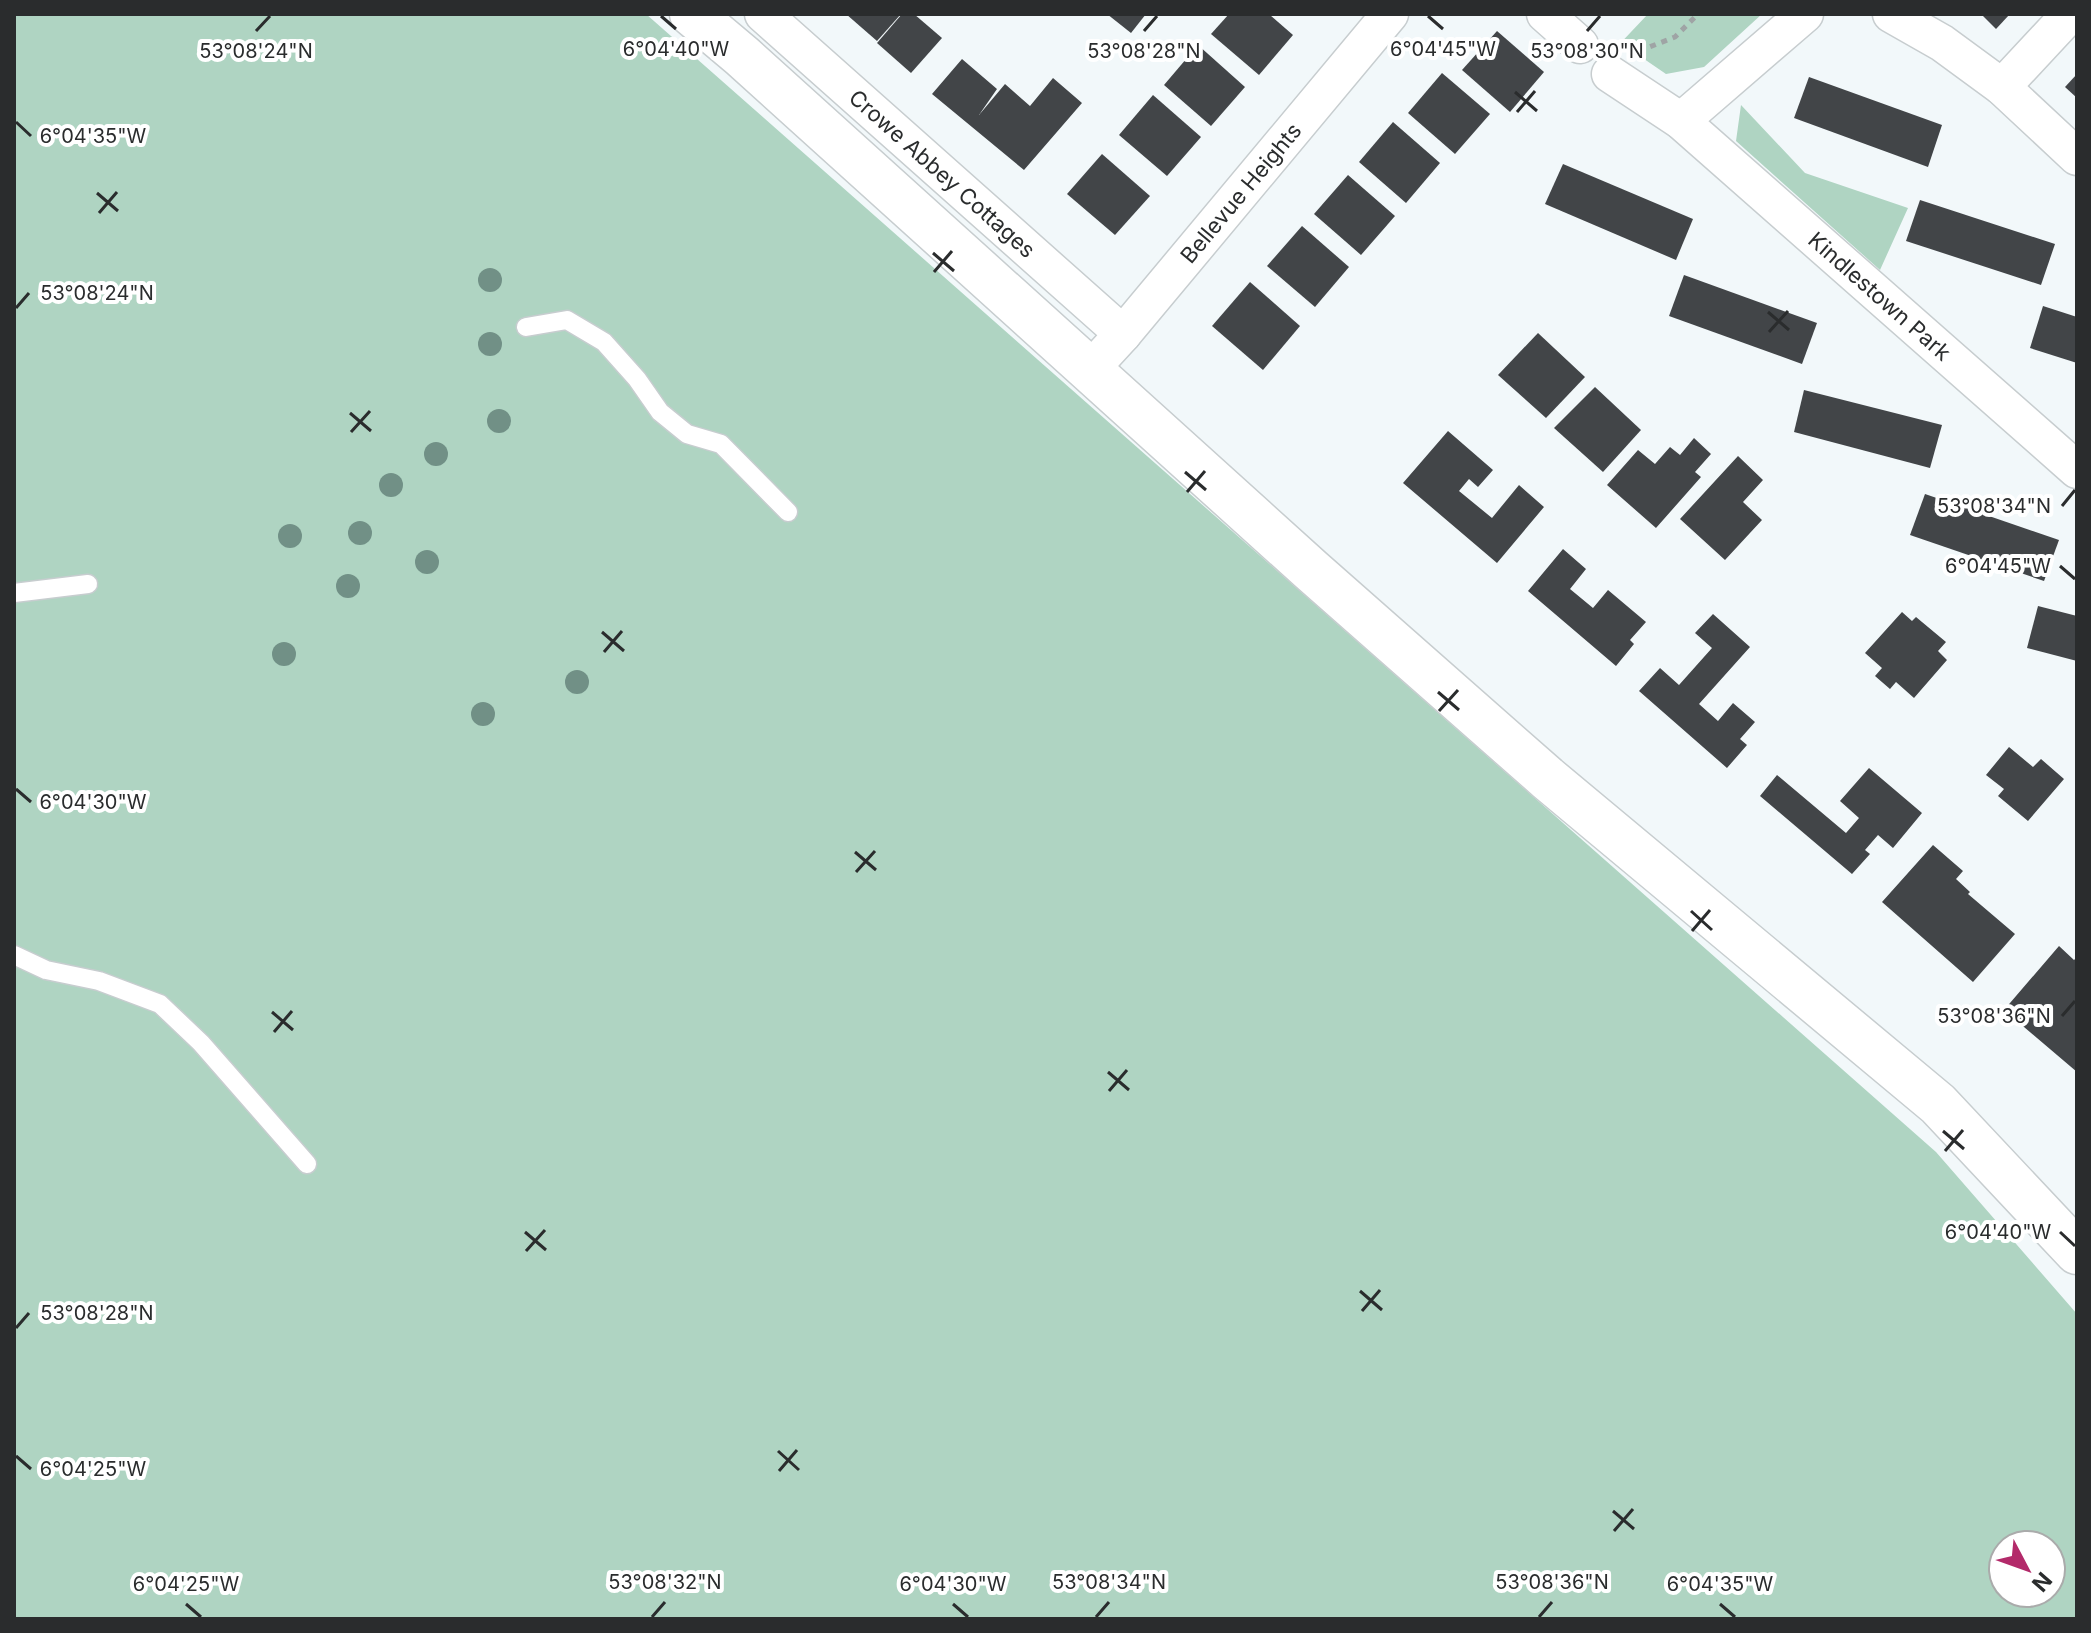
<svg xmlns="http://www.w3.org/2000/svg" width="2091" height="1633" viewBox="0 0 2091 1633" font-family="Inter,sans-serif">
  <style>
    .green { fill: #afd4c2; fill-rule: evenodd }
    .building { fill: #424548 }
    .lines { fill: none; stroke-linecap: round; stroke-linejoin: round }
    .lane-casing { stroke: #c7cdcf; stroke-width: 21 }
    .street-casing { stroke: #c7cdcf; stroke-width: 39 }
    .secondary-casing { stroke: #c7cdcf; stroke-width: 47 }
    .path { stroke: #9fa4a5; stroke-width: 5; stroke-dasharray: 6 6; stroke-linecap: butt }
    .lane { stroke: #fff; stroke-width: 18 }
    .street { stroke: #fff; stroke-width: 36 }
    .secondary { stroke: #fff; stroke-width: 44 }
    .tree { fill: #719086 }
    .ticks { fill: none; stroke: #2a2c2d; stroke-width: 3 }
    .labels { text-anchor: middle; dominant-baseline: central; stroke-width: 8; stroke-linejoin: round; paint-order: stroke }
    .street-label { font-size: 22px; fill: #2a2c2d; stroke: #fff }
    .ticks-label { font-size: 20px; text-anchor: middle; fill: #2a2c2d; stroke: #fff; stroke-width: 8; stroke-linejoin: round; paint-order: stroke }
  </style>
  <rect width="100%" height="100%" fill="#f2f8fa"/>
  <g class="green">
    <path d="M14 14H646L1936 1152 2077 1314V1619H14ZM2003 1545H2051V1593H2003Z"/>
    <polygon points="1648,14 1762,14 1704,67 1666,74 1631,50 1613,51"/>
    <polygon points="1741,105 1805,173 1908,208 1880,270 1736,141"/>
  </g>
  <g class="building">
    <polygon points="846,14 901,14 877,41"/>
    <polygon points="902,14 914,14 942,38 911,73 877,43"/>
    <polygon points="1107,14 1146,14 1131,33"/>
    <polygon points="1229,14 1269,14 1293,35 1259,75 1211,34"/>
    <polygon points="1981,14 2010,14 1996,29"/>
    <polygon points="1497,31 1544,72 1510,112 1462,70"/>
    <polygon points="1198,45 1245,87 1211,126 1164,85"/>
    <polygon points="962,59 997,89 979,115 1005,84 1030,106 1053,78 1082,103 1024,170 932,94"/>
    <polygon points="1442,73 1490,114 1455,154 1408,113"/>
    <polygon points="2077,74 2077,98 2065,87"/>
    <polygon points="1809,77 1942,125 1928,167 1794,118"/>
    <polygon points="1153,95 1201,137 1167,176 1119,135"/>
    <polygon points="1393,122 1440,163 1406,203 1359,162"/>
    <polygon points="1102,154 1150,196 1115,235 1067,194"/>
    <polygon points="1563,164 1693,219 1676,260 1545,204"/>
    <polygon points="1348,175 1395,216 1361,255 1314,214"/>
    <polygon points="1920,200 2055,244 2041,285 1906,241"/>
    <polygon points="1302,226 1349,267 1315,307 1267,266"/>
    <polygon points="1684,275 1817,323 1802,364 1669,316"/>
    <polygon points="1250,282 1300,326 1263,370 1212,326"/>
    <polygon points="2043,306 2077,317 2077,363 2030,348"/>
    <polygon points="1538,333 1585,377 1546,418 1498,375"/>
    <polygon points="1595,387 1641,430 1603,472 1554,428"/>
    <polygon points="1804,390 1942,425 1930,468 1794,432"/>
    <polygon points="1448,431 1493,470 1478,487 1469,479 1459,491 1492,518 1519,485 1544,507 1497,563 1403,483"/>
    <polygon points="1694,438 1711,454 1695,472 1701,477 1656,528 1607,485 1638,450 1655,464 1670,447 1680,455"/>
    <polygon points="1738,456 1763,480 1743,502 1762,520 1725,560 1680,519"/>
    <polygon points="1925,494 2059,540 2044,581 1910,535"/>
    <polygon points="1563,549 1586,569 1570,589 1593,608 1608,590 1646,622 1630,640 1634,644 1616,666 1528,591"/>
    <polygon points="2038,606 2077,616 2077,661 2027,648"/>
    <polygon points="1902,612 1912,621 1916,617 1946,642 1938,651 1947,660 1914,698 1896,682 1890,689 1875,676 1882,668 1865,653"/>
    <polygon points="1713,614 1750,647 1699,704 1718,721 1733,703 1755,722 1740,739 1747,745 1727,768 1639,691 1660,668 1679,685 1712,648 1695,633"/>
    <polygon points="2009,747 2033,767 2041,759 2064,779 2028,821 1998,796 2004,789 1986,775"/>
    <polygon points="1869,768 1922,813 1893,848 1878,835 1865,850 1870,854 1852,874 1760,796 1777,775 1846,833 1859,818 1840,801"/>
    <polygon points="1933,845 1963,871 1956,879 1970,892 1968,894 2015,934 1973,982 1882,902"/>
    <polygon points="2059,946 2074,960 2077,957 2077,1072 2004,1010"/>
  </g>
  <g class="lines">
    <g class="lane-casing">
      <g id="lane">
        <polyline points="526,327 567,320 604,342 637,379 660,412 687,434 721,444 788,512"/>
        <polyline points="14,593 88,584"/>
        <polyline points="14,955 46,970 99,981 160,1004 201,1043 307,1164"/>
      </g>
    </g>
    <g class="street-casing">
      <g id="street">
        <path id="s1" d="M763 14 1123 334"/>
        <polyline points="1545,14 1580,45"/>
        <polyline points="1891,14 1942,43 2002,87 2077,157"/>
        <path id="s2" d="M1610 74 1681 121 2077 470"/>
        <polyline points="2002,87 2070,14"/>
        <polyline points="1681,121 1805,14"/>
        <path id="s3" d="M1089 371 1123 334 1390 14"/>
      </g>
    </g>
    <g class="secondary-casing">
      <polyline id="secondary" points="692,14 742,56 1311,570 1547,778 1938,1104 2077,1252"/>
    </g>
    <polyline class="path" points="1639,51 1675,37 1698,14"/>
    <use href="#lane" class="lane"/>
    <use href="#street" class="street"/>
    <use href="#secondary" class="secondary"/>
  </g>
  <g class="tree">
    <circle cx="490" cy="280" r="12"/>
    <circle cx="490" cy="344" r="12"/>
    <circle cx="499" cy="421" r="12"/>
    <circle cx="436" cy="454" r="12"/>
    <circle cx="391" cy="485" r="12"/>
    <circle cx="360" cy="533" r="12"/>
    <circle cx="290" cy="536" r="12"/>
    <circle cx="427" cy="562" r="12"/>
    <circle cx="348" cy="586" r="12"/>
    <circle cx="284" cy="654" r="12"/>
    <circle cx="577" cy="682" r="12"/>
    <circle cx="483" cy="714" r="12"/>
  </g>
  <path class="ticks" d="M661 16 676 29M1428 16 1443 29M256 31 270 16M1144 31 1157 16M1587 31 1600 16M1515 92 1537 111M1517 112 1535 91M16 122 31 136M97 193 118 211M99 213 117 192M933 253 954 271M934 272 952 251M16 308 29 293M1768 312 1789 330M1769 332 1788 311M350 413 371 431M351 432 370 411M1185 472 1206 490M1187 492 1205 471M2062 506 2075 490M2060 566 2075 579M602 632 624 651M604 652 622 631M1438 692 1459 710M1439 711 1458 690M16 789 31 802M855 852 876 870M856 872 875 851M1691 911 1712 930M1692 931 1710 910M272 1012 293 1030M2062 1016 2075 1001M274 1032 292 1011M1108 1072 1129 1090M1109 1091 1127 1070M1943 1131 1964 1149M1945 1151 1963 1130M525 1232 546 1250M2060 1232 2075 1246M526 1251 545 1230M1360 1291 1382 1310M1362 1311 1380 1290M16 1328 29 1313M778 1451 799 1470M16 1456 31 1469M779 1471 797 1450M1613 1511 1634 1529M1614 1531 1633 1509M186 1604 201 1617M953 1604 968 1617M1720 1604 1735 1617M652 1617 665 1602M1096 1617 1109 1602M1539 1617 1552 1602"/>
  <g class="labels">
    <g class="street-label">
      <text stroke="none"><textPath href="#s1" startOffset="240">Crowe Abbey Cottages</textPath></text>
      <text stroke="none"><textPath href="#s3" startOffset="234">Bellevue Heights</textPath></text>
      <text stroke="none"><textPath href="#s2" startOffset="350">Kindlestown Park</textPath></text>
    </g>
  </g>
  <g class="ticks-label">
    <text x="676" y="56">6°04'40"W</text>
    <text x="1443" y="56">6°04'45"W</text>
    <text x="256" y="58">53°08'24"N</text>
    <text x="1144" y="58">53°08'28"N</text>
    <text x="1587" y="58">53°08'30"N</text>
    <text x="93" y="143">6°04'35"W</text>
    <text x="97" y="300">53°08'24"N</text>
    <text x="1994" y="513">53°08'34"N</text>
    <text x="1998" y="573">6°04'45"W</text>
    <text x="93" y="809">6°04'30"W</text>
    <text x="1994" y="1023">53°08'36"N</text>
    <text x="1998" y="1239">6°04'40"W</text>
    <text x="97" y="1320">53°08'28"N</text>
    <text x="93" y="1476">6°04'25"W</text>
    <text x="665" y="1589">53°08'32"N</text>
    <text x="1109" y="1589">53°08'34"N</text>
    <text x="1552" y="1589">53°08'36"N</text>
    <text x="186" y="1591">6°04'25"W</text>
    <text x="953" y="1591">6°04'30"W</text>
    <text x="1720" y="1591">6°04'35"W</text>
  </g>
  <rect width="2091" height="1633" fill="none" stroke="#2a2c2d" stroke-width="32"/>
  <g transform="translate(2027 1569) rotate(131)"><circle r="38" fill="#ffffff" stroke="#aaabab" stroke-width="2"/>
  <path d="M0-6L14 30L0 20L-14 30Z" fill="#b32a6a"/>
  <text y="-12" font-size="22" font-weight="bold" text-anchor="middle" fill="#2a2c2d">N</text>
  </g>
</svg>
